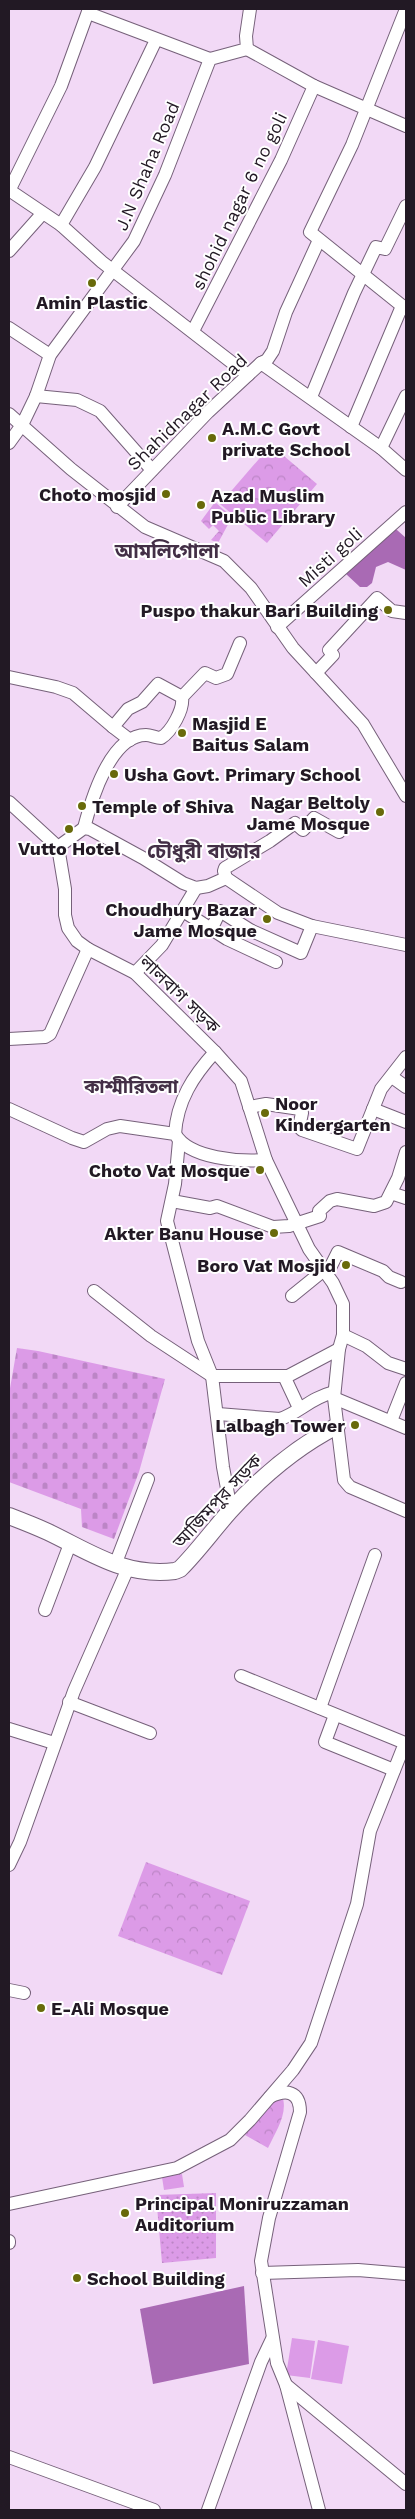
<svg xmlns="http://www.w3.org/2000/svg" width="415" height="2519" viewBox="0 0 415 2519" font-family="'Work Sans','Noto Sans Bengali',sans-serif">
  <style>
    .grass { fill: url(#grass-dots) }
    .forest { fill: url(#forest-crowns) }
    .cemetery { fill: url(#cemetery-stones) }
    .pitch { fill: #dc9be7 }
    .water { fill: #a96ab4 }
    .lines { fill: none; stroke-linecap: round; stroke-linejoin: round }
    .minor-casing { stroke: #76617a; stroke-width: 14 }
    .major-casing { stroke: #76617a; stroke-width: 18 }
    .minor { stroke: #fff; stroke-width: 12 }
    .major { stroke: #fff; stroke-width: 16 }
    .poi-dot { fill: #686a0a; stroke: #fff; stroke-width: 2 }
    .labels { text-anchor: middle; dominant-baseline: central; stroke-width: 4; stroke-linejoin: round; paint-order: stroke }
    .street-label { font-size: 18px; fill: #221924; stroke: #fff }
    .poi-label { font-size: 18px; font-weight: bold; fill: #221924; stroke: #fff; text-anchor: start }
    .neighbourhood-label { font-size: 19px; font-weight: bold; fill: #432f46; stroke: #fff }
    .quarter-label { font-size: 20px; font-weight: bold; fill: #432f46; stroke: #fff }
  </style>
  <defs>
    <pattern id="grass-dots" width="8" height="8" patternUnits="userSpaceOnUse" patternTransform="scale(1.25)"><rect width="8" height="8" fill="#dc9be7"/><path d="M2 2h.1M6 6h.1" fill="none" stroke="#bc85c6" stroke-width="1.8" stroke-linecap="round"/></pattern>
    <pattern id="forest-crowns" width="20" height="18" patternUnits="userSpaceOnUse" patternTransform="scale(1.25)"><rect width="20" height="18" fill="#dc9be7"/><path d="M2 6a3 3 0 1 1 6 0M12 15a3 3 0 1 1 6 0" fill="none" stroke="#bc85c6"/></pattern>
    <pattern id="cemetery-stones" width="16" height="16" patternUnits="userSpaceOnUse" patternTransform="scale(1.25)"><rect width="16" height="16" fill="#dc9be7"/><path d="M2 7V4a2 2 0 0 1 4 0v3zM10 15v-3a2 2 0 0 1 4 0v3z" fill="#bc85c6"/></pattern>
  </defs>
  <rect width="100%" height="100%" fill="#f2d9f6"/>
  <polygon class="grass" points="216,2193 216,2258 162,2263 156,2195"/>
  <g class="forest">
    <polygon points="271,445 317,484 267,543 220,504"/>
    <polygon points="215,502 232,517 218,543 211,540 219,531 213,525 209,529 201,521"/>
    <polygon points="146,1862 250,1901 222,1975 118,1936"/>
    <path d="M282 2096C289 2112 275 2133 268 2148L245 2135 265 2106Z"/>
  </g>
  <polygon class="cemetery" points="17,1348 38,1351 165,1379 139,1472 114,1539 82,1527 81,1509 9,1482 9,1394"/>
  <g class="pitch">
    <polygon points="182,2174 184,2187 164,2190 162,2177"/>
    <polygon points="292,2338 315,2341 310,2378 286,2375"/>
    <polygon points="318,2340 349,2346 342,2384 311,2379"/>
  </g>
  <g class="water">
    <polygon points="391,529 397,530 406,538 406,570 388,562 376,567 372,583 367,587 360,587 346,574"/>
    <polygon points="244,2286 249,2364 153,2384 140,2309"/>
  </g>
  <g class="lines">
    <g class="minor-casing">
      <g id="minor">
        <polyline points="406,9 352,145 310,232 406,309"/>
        <polyline points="88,13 210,59"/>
        <polyline points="247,49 314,86 406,126"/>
        <polyline points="9,190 61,225 102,262 248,375"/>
        <polyline points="9,191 61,86 89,9"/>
        <polyline points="61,225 95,167 156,40"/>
        <polyline points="9,251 42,214"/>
        <polyline points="9,328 50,355"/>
        <polyline points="193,331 281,160 314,86"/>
        <polyline points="261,363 267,360 273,351 286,312 319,240"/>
        <polyline points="36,396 77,400 100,411 152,470"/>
        <polyline points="311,397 354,293 376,247 385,249 406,206"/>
        <polyline points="9,414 71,469 145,527 224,561 251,588 293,648 363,724 406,796"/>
        <polyline points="351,427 402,306"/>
        <polyline points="9,443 22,425 36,396 50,355 134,241 165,175 210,59 247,49 246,36 250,9"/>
        <polyline points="381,448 406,396"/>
        <polyline points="117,507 208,412 261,363 381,448 406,470"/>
        <polyline points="277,627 406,512"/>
        <polyline points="316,673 333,655 329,650 377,598 392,611 406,613"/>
        <polyline points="9,677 56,687 73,693 113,727"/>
        <polyline points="130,740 113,727 128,709 142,702 158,684 182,697"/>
        <polyline points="9,802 58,847 65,889 65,915 68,928 77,941 88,949 135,973 215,1052 241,1081 266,1160 309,1249 333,1283 343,1304 343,1335 339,1349 334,1398 344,1480 350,1487 406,1511"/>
        <path d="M84 828C91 801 110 735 146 735 151 735 156 738 161 738 172 731 184 709 182 697L205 673 216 678 227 674 240 643"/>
        <polyline points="58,847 84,828 90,829 143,858 183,883 196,888 208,886 226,878"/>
        <polyline points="226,878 278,913 312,926 406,945"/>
        <polyline points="226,878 224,871 225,868 270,841 295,823 303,830 314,818 339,832"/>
        <polyline points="183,911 227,939 276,962"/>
        <polyline points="211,930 220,911 250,930 301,953 312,926"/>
        <polyline points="135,973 162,945 196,888"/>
        <polyline points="9,1039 45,1037 50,1034 88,949"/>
        <polyline points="392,1077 406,1087"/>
        <polyline points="249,1107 266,1104 300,1109 302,1113 299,1127 302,1130 357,1149 381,1089 406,1057"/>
        <path d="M9 1109 72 1138 84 1142 107 1129 120 1126 175 1134C189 1159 241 1162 266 1160"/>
        <polyline points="373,1109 406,1122"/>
        <path d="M175 1134C177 1101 193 1076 215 1052"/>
        <polyline points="179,1141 175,1184 167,1221 198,1341 212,1376 223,1467 231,1510"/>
        <polyline points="391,1193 406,1198"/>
        <polyline points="172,1201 210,1208 217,1206 273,1227 289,1226 320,1216 319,1211 330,1201 337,1199 374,1206 386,1202 398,1178 406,1152"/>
        <polyline points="94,1291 151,1336 212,1376 288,1376 339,1349"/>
        <polyline points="292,1296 324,1270 329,1270 338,1252 383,1271 389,1277 401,1282"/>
        <polyline points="343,1335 366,1346 388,1363 406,1369"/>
        <polyline points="284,1376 299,1408"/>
        <polyline points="334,1398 406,1428"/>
        <path d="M218 1414 280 1419C299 1413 310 1398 334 1392"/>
        <polyline points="391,1421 406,1383"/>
        <polyline points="115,1565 148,1479"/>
        <polyline points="45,1610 70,1544"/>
        <polyline points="69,1702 150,1733"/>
        <polyline points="320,1708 375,1555"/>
        <polyline points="335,1715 325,1742 394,1770"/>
        <polyline points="9,1729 54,1743"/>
        <polyline points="9,1865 20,1842 74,1691 128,1568"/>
        <polyline points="9,1990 24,1993"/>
        <path d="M270 2097C286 2089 300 2091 300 2112L269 2218 261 2261 277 2363 286 2385 319 2510"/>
        <polyline points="9,2204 177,2168 230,2140 250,2120 293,2070 311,2043 357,1904 370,1831 405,1743 241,1676"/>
        <polyline points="9,2243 9,2241"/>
        <polyline points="262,2273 358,2270 406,2274"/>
        <polyline points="286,2385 406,2484"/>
        <polyline points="9,2457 154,2510"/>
        <polyline points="208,2510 261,2362 272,2339"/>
      </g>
    </g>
    <g class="major-casing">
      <path id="major" d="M9 1516C22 1521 35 1526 48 1532 92 1553 124 1577 175 1571L180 1569C198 1551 213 1530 230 1511 261 1477 296 1447 337 1426"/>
    </g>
    <use href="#minor" class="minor"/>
    <use href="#major" class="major"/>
  </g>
  <g class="poi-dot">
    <circle cx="92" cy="283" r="5"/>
    <circle cx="212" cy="438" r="5"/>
    <circle cx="166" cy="494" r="5"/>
    <circle cx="201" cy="505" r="5"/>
    <circle cx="388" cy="610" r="5"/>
    <circle cx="182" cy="733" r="5"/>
    <circle cx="114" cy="774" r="5"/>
    <circle cx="82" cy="806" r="5"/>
    <circle cx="380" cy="812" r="5"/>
    <circle cx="69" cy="829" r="5"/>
    <circle cx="267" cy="919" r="5"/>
    <circle cx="265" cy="1113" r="5"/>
    <circle cx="260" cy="1170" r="5"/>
    <circle cx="274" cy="1233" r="5"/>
    <circle cx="346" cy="1265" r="5"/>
    <circle cx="355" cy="1425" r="5"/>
    <circle cx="41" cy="2008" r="5"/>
    <circle cx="125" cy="2213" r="5"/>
    <circle cx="77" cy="2278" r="5"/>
  </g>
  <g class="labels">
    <g class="street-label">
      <text transform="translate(147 166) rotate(-67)">J.N Shaha Road</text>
      <text transform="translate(239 201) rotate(-64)">shohid nagar 6 no goli</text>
      <text transform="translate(187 412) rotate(-44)">Shahidnagar Road</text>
      <text transform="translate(330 557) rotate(-42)">Misti goli</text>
      <text transform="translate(180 994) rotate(44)">লালবাগ সড়ক</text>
      <text transform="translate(217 1501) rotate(-47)">আজিমপুর সড়ক</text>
    </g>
    <g class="poi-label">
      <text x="92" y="302" text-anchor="middle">Amin Plastic</text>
      <text x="222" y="428">A.M.C Govt<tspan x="222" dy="21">private School</tspan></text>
      <text x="156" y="494" text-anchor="end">Choto mosjid</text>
      <text x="211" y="495">Azad Muslim<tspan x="211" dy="21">Public Library</tspan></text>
      <text x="378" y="610" text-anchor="end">Puspo thakur Bari Building</text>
      <text x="192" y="723">Masjid E<tspan x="192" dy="21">Baitus Salam</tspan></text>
      <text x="124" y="774">Usha Govt. Primary School</text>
      <text x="370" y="802" text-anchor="end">Nagar Beltoly<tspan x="370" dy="21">Jame Mosque</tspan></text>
      <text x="92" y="806">Temple of Shiva</text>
      <text x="69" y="848" text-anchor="middle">Vutto Hotel</text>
      <text x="257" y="909" text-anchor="end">Choudhury Bazar<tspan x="257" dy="21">Jame Mosque</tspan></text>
      <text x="275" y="1103">Noor<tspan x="275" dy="21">Kindergarten</tspan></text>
      <text x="250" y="1170" text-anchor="end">Choto Vat Mosque</text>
      <text x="264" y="1233" text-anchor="end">Akter Banu House</text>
      <text x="336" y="1265" text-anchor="end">Boro Vat Mosjid</text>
      <text x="345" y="1425" text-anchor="end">Lalbagh Tower</text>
      <text x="51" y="2008">E-Ali Mosque</text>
      <text x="135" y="2203">Principal Moniruzzaman<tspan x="135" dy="21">Auditorium</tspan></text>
      <text x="87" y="2278">School Building</text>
    </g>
    <g class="neighbourhood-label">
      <text x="131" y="1086">কাশ্মীরিতলা</text>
    </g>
    <g class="quarter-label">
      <text x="167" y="551">আমলিগোলা</text>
      <text x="204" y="851">চৌধুরী বাজার</text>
    </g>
  </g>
  <rect width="415" height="2519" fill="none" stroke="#221924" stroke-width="20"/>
</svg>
